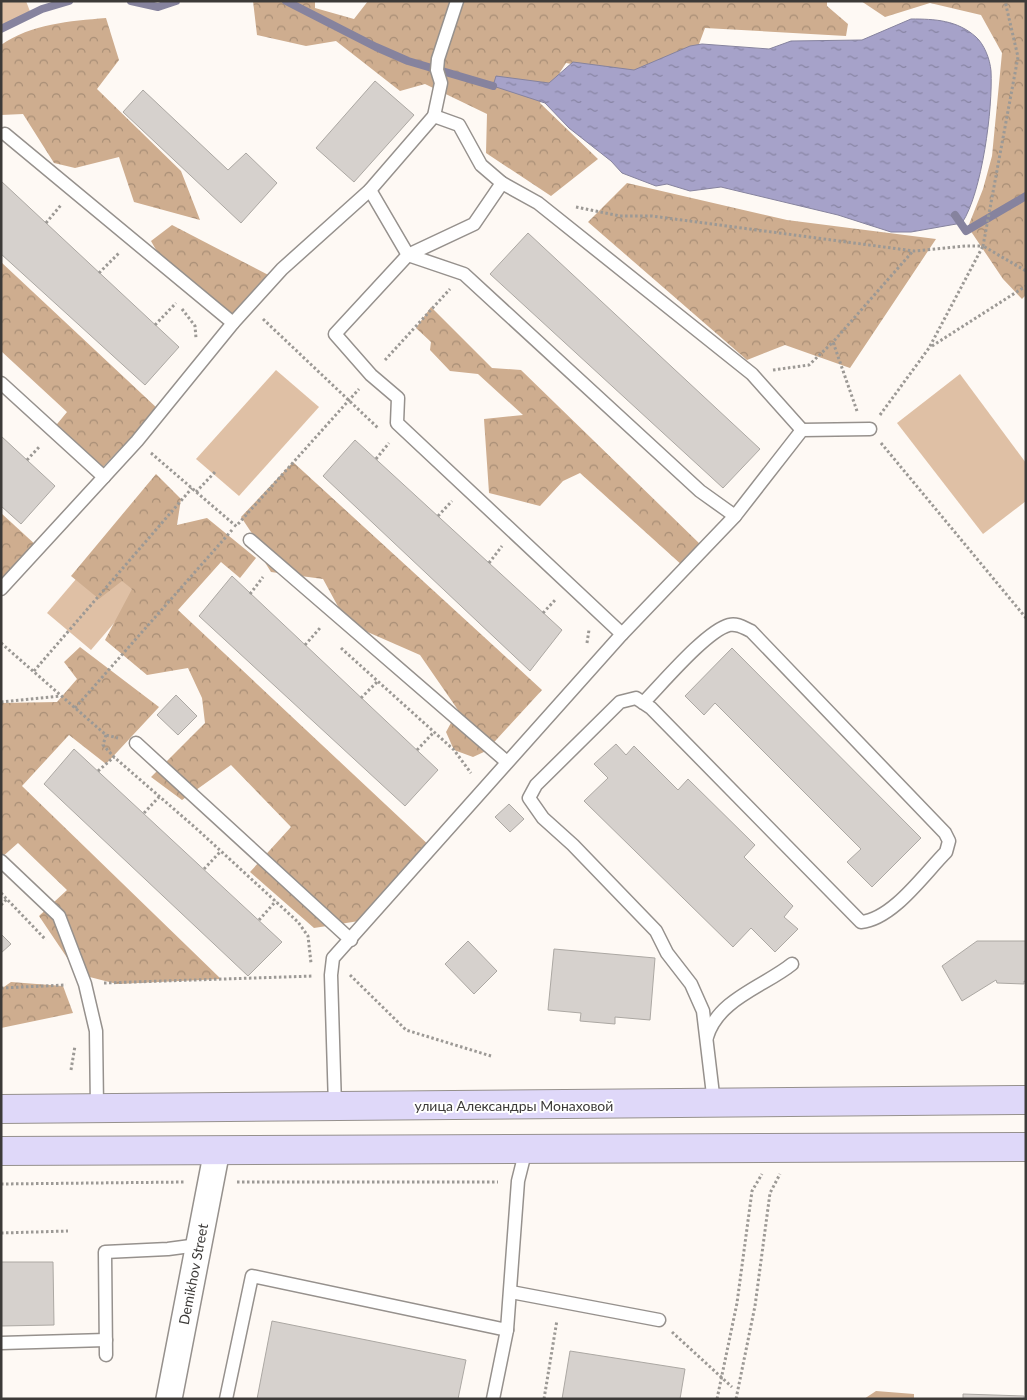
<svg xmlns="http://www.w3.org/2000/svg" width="1027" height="1400" viewBox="0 0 1027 1400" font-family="Lato,sans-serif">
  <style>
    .green { fill: #dfc0a5 }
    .forest { fill: url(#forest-crowns) }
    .water { fill: url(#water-ripples); stroke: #86839e }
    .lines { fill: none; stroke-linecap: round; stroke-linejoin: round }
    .stream { stroke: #86839e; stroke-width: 8 }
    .building { fill: #d6d1cd; stroke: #aca8a3 }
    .lane-casing { stroke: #96918d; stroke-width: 15 }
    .street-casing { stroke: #96918d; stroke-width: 28 }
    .secondary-casing { stroke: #96918d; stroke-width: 30 }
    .path { stroke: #9c9995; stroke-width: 3; stroke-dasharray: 2.5 2.5; stroke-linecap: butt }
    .lane { stroke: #fff; stroke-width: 12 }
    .street { stroke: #fff; stroke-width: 25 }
    .secondary { stroke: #dfd8f9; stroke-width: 28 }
    .labels { text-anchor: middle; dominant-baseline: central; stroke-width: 4; stroke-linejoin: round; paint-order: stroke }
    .street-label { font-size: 14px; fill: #3c3a38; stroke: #fff }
  </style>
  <defs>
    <pattern id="forest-crowns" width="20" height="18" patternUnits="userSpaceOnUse" patternTransform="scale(1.25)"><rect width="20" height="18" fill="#cead8f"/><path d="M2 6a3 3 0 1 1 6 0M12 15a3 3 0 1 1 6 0" fill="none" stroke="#a88e76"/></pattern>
    <pattern id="water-ripples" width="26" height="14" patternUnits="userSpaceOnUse" patternTransform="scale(1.25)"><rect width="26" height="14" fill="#a6a2c9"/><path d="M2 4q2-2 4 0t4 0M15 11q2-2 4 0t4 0" fill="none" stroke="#8885a4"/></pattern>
  </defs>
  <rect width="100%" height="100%" fill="#fef9f4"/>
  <g class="green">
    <polygon points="1,1 26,1 31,14 1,27"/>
    <polygon points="276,370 319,407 239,496 196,459"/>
    <polygon points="960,374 1026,463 1026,501 983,534 897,423"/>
    <polygon points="106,544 150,581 91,650 47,613"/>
  </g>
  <g class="forest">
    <polygon points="253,1 315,1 315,8 354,19 368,1 827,1 827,6 848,24 846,36 705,28 686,79 670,81 566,63 540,103 598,159 551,196 486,153 487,114 425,84 400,91 336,41 306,46 257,35"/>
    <polygon points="861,1 1026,1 1026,295 1022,299 1003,279 968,227 983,189 992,156 1002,53 981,15 930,3 885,17"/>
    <path d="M106 18 119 60 97 89 181 171 200 220 134 202 119 157 75 168 54 163 23 114 1 115V45C31 24 70 21 106 18Z"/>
    <polygon points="627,183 787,220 936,239 850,368 785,345 747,360 588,222"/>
    <polygon points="172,225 276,279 233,327 176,285 151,241"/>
    <polygon points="1,262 158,409 103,467 53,429 67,412 1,351"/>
    <polygon points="431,307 492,368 521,370 701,545 683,566 580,473 563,481 540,506 489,493 484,419 523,415 478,374 450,371 430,350 431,342 416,328"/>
    <polygon points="293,462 542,690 486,751 473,757 454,750 446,732 458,710 420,655 347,623 323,579 271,572 261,556 255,538 241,517"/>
    <polygon points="156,474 181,499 177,525 207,518 256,558 240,578 221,562 178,610 433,849 359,921 314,928 250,872 291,827 231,765 182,800 151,777 205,723 202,698 188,668 147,675 105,640 132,589 122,581 99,599 71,576"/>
    <polygon points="1,513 38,547 1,586"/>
    <polygon points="80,647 159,707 106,764 69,735 22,786 221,979 117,984 78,974 39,916 67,890 18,843 1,858 1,703 57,702 77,679 64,662"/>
    <polygon points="11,982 63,986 73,1013 1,1028 1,989"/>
    <polygon points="876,1391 914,1394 914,1399 864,1399"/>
  </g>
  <path class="water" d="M911 19C935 19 957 20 976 37 984 44 990 59 991 71 993 108 982 193 962 223L911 232H891L838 215 721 187 690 191 667 184 656 186 622 173 611 161 569 128 545 103 493 86 496 76 549 83 573 62 634 70 690 46 702 44 769 49 791 41 862 40Z"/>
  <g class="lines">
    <g class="stream">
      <polyline points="131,1 158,7 176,1"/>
      <polyline points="286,1 376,47 408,61 493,86"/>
      <polyline points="1,29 42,9 69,1"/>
      <polyline points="955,215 966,231 1026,196"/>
    </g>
  </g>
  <g class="building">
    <polygon points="375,81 414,115 354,182 316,148"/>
    <polygon points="143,90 228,170 246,153 277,183 241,223 123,112"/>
    <polygon points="1,181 179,347 145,385 1,254"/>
    <polygon points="528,233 760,449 723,488 490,274"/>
    <polygon points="1,436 55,486 21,524 1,506"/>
    <polygon points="355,440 562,630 530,671 323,476"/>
    <polygon points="232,576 438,770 405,806 199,616"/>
    <polygon points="732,648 921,838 872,887 847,862 861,849 715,703 704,715 685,696"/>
    <polygon points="176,695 197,716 178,735 157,715"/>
    <polygon points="616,744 626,755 634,746 678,790 688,779 755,845 744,857 793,906 784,917 798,929 775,952 751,928 733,947 584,801 608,778 594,764"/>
    <polygon points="74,749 282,942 248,976 44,784"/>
    <polygon points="509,804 524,819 510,832 495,817"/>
    <polygon points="1,934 11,944 1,953"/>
    <polygon points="468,941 497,971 474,994 445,964"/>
    <polygon points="977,941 1026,941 1026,982 1024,981 1024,984 997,983 996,980 962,1001 942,966"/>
    <polygon points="554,949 655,958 650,1020 615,1017 615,1024 580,1021 581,1013 548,1010"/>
    <polygon points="1,1262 53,1262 54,1325 1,1326"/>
    <polygon points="272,1321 466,1360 458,1399 257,1399"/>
    <polygon points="570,1351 685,1369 680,1399 562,1399"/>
    <polygon points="963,1394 1024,1396 1024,1399 963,1399"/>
  </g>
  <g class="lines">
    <g class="lane-casing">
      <g id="lane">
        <polyline points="434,116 441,83 437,70 438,59 457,1"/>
        <polyline points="5,134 233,323"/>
        <polyline points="502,183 474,224 408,255 335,334 371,375 398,398 397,423 622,634"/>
        <polyline points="370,190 408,255 464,274 700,491 735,516"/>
        <polyline points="1,383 104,477"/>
        <polyline points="250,540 507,762"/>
        <polyline points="1,589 137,441 233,323 282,269 370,190 434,116 459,125 481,165 502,183 538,203 752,374 802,430"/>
        <path d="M643 703C661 685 706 631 729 625 738 623 744 628 751 631L945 833 949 841 946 852C924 874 893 919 861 922L651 708 636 698 620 702 536 785 529 798 543 818 573 845 656 931 667 953 691 984 703 1011 714 1103"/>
        <polyline points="136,743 351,940"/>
        <polyline points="1,861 59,916 85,984 96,1031 97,1108"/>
        <path d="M707 1037C718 999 765 986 792 964"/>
        <polyline points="335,1106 331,975 333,958 622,634 735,516 802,430 870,429"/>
        <polyline points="511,1292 659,1320"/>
        <polyline points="1,1343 106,1340"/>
        <polyline points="106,1355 105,1252 168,1249 198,1245"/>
        <polyline points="226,1399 252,1276 507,1330 518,1181 526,1149"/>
        <polyline points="493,1399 507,1330"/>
      </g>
    </g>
    <g class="street-casing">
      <polyline id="street" points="169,1399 217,1150"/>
    </g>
    <g class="secondary-casing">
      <g id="secondary">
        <polyline points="1,1109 1026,1100"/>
        <polyline points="1,1151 1026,1147"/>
      </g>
    </g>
    <g class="path">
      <polyline points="576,207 620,216 652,216 914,251 966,246 983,246 1018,57 1005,1"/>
      <polyline points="46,223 61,205"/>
      <polyline points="99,273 119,253"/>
      <polyline points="182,309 195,326 196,338"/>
      <polyline points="263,319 378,428"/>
      <polyline points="155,325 176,303"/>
      <polyline points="932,346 1026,286"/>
      <polyline points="385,360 450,289"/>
      <polyline points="773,370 809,365 833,342"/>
      <polyline points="857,411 833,342 913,251"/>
      <polyline points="880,415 929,348 983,246 1026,271"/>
      <polyline points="881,443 1026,618"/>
      <polyline points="151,453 237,527"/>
      <polyline points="376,459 389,443"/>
      <polyline points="27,460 40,446"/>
      <polyline points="196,492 215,472"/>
      <polyline points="438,516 452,501"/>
      <polyline points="238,524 359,389"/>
      <polyline points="489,563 502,546"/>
      <polyline points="250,594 263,577"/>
      <polyline points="543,613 556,599"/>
      <polyline points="1,643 106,735 118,738"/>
      <polyline points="587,643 589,630"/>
      <polyline points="305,645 320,628"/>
      <polyline points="341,648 454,750 471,773"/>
      <polyline points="34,671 192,488"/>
      <polyline points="361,698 378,681"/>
      <polyline points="1,702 60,696"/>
      <polyline points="75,708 232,530"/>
      <polyline points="106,735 103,745 114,757 198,830 298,922 308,936 311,963"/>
      <polyline points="417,750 434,732"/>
      <polyline points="98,771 114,757"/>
      <polyline points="144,813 159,797"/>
      <polyline points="204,869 221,851"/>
      <polyline points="1,893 46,940"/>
      <polyline points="1,905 7,899"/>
      <polyline points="259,920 276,901"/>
      <polyline points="350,975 406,1030 491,1056"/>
      <polyline points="104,983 313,976"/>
      <polyline points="1,988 66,985"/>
      <polyline points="71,1070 75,1046"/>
      <polyline points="237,1182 498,1182"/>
      <polyline points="1,1184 186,1182"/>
      <polyline points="1,1233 68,1231"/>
      <polyline points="672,1332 732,1387"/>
      <polyline points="544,1399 557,1320"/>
      <polyline points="717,1399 737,1303 752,1191 762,1174"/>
      <polyline points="736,1399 755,1306 770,1193 780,1174"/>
    </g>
    <use href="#lane" class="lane"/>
    <use href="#street" class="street"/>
    <use href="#secondary" class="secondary"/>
  </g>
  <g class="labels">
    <g class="street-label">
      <text x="514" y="1105">улица Александры Монаховой</text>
      <text transform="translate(193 1274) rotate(-79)">Demikhov Street</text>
    </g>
  </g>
  <rect width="1027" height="1400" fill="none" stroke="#3c3a38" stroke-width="5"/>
</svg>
